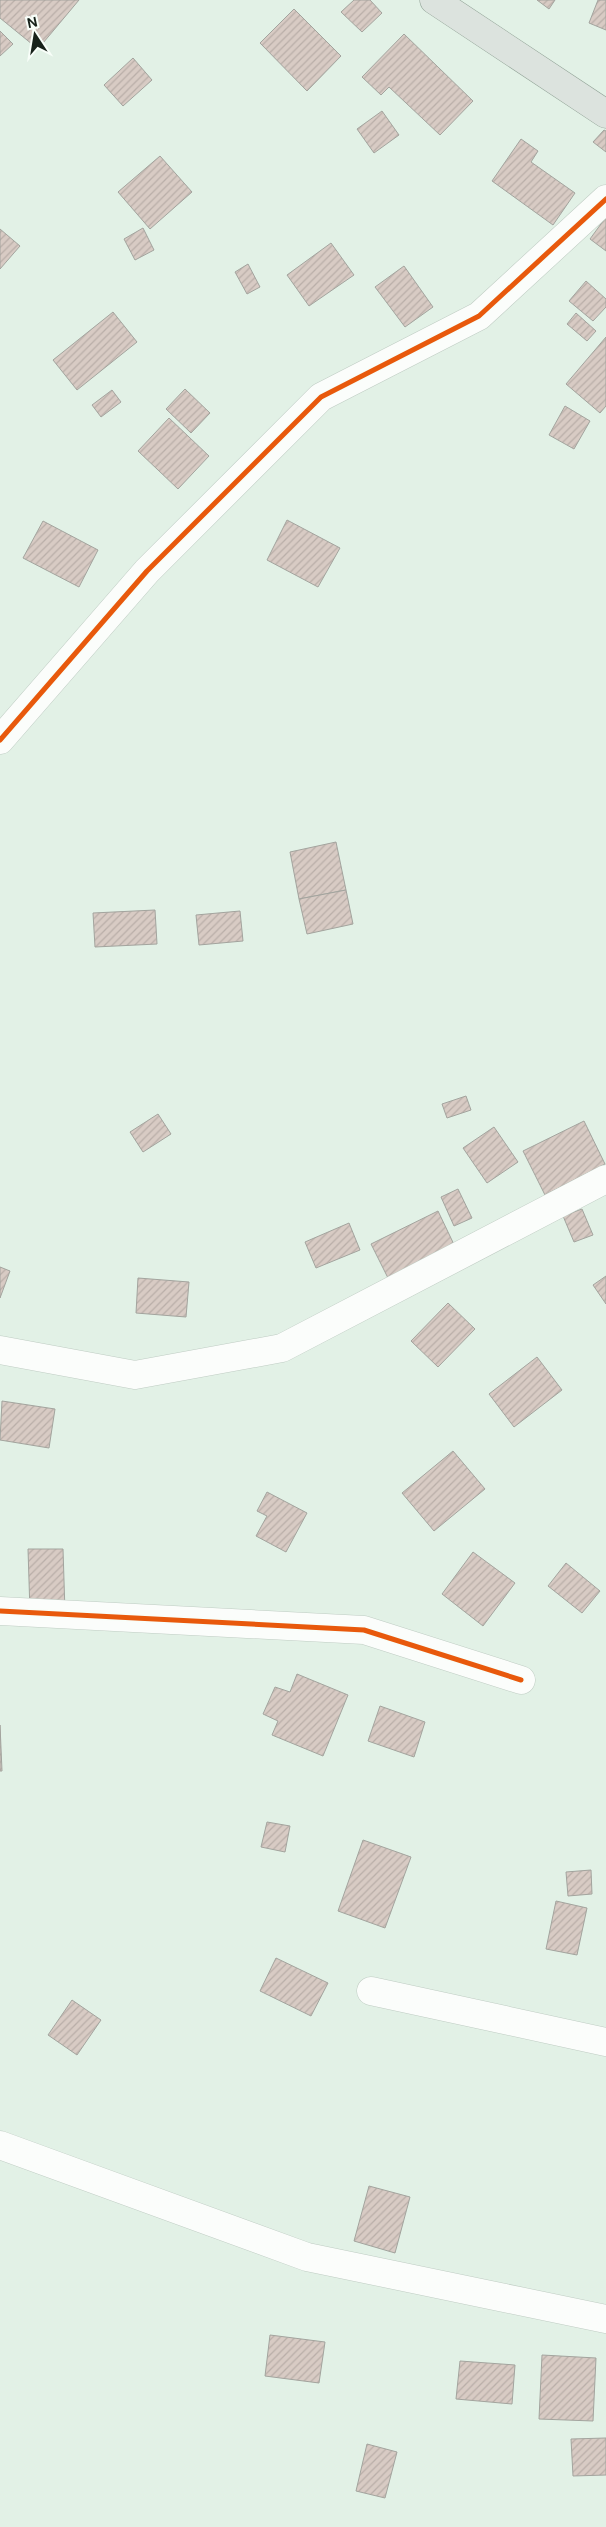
<svg xmlns="http://www.w3.org/2000/svg" width="606" height="2527" viewBox="0 0 606 2527" font-family="'DM Sans',sans-serif">
  <style>
    .building { fill: url(#building-hatch); stroke: #a3a49e }
    .lines { fill: none; stroke-linecap: round; stroke-linejoin: round }
    .minor-casing { stroke: #bfccc3; stroke-width: 29 }
    .major-casing { stroke: #90a195; stroke-width: 29 }
    .minor { stroke: #fbfdfb; stroke-width: 28 }
    .major { stroke: #dce3de; stroke-width: 28 }
    .cycleway-casing { stroke: #f8fef9; stroke-width: 8 }
    .cycleway { stroke: #e8590c; stroke-width: 5 }
  </style>
  <defs>
    <pattern id="building-hatch" width="6" height="6" patternUnits="userSpaceOnUse" patternTransform="scale(1.25)"><rect width="6" height="6" fill="#d8cbc4"/><path d="M-1 1l2-2M0 6l6-6M5 7l2-2" fill="none" stroke="#b9aea8"/></pattern>
  </defs>
  <rect width="100%" height="100%" fill="#e2f1e6"/>
  <g class="building">
    <polygon points="0,0 79,0 38,49 0,18"/>
    <polygon points="354,0 370,0 382,13 362,32 341,12"/>
    <polygon points="537,0 555,0 549,9"/>
    <polygon points="598,0 606,0 606,30 589,23"/>
    <polygon points="294,9 341,56 307,91 260,43"/>
    <polygon points="0,31 13,44 0,56"/>
    <polygon points="404,34 473,101 440,135 389,87 381,95 362,77"/>
    <polygon points="133,58 152,80 123,106 104,85"/>
    <polygon points="382,111 399,135 374,153 357,129"/>
    <polygon points="604,130 606,131 606,152 593,142"/>
    <polygon points="521,139 538,151 531,162 575,193 553,225 492,181"/>
    <polygon points="160,156 192,192 150,229 118,192"/>
    <polygon points="606,217 606,251 590,239"/>
    <polygon points="143,228 154,250 135,260 124,239"/>
    <polygon points="0,229 20,246 0,269"/>
    <polygon points="331,243 354,275 309,306 287,275"/>
    <polygon points="248,264 260,287 247,294 235,272"/>
    <polygon points="404,266 433,307 405,327 375,287"/>
    <polygon points="586,281 606,299 606,307 593,321 569,301"/>
    <polygon points="113,312 137,342 77,390 53,360"/>
    <polygon points="576,313 596,331 587,341 567,324"/>
    <polygon points="606,337 606,406 600,413 566,384"/>
    <polygon points="185,389 210,413 191,433 166,409"/>
    <polygon points="112,390 121,402 101,417 92,405"/>
    <polygon points="565,406 590,421 574,449 549,435"/>
    <polygon points="169,418 209,456 178,489 138,451"/>
    <polygon points="287,520 340,548 318,587 267,560"/>
    <polygon points="43,521 98,550 79,587 23,558"/>
    <polygon points="336,842 346,890 299,899 290,852"/>
    <polygon points="346,890 353,924 307,934 299,899"/>
    <polygon points="155,910 157,944 95,947 93,913"/>
    <polygon points="240,911 243,941 199,945 196,915"/>
    <polygon points="466,1096 471,1110 447,1118 442,1104"/>
    <polygon points="158,1114 171,1134 143,1152 130,1132"/>
    <polygon points="584,1121 605,1164 545,1195 523,1151"/>
    <polygon points="494,1127 518,1162 487,1183 463,1148"/>
    <polygon points="458,1189 472,1218 454,1226 441,1197"/>
    <polygon points="582,1209 593,1235 574,1242 563,1216"/>
    <polygon points="438,1211 459,1255 393,1288 371,1244"/>
    <polygon points="349,1223 360,1250 316,1268 305,1242"/>
    <polygon points="0,1267 10,1271 0,1298"/>
    <polygon points="606,1276 606,1304 593,1285"/>
    <polygon points="138,1278 189,1282 186,1317 136,1313"/>
    <polygon points="448,1303 475,1329 438,1367 411,1341"/>
    <polygon points="537,1357 562,1390 514,1427 489,1394"/>
    <polygon points="2,1401 55,1409 49,1448 0,1440"/>
    <polygon points="453,1451 485,1489 434,1531 402,1493"/>
    <polygon points="267,1492 307,1513 286,1552 256,1536 267,1516 257,1511"/>
    <polygon points="28,1549 63,1549 65,1612 30,1612"/>
    <polygon points="473,1552 515,1583 483,1626 442,1594"/>
    <polygon points="566,1563 600,1591 582,1613 548,1586"/>
    <polygon points="297,1674 348,1695 323,1756 272,1735 278,1721 263,1714 275,1687 290,1692"/>
    <polygon points="380,1706 425,1722 414,1757 368,1741"/>
    <polygon points="0,1725 2,1771 0,1771"/>
    <polygon points="267,1822 290,1826 285,1852 261,1847"/>
    <polygon points="363,1840 411,1857 385,1928 338,1911"/>
    <polygon points="591,1870 592,1894 568,1896 566,1872"/>
    <polygon points="556,1901 587,1908 577,1955 546,1949"/>
    <polygon points="276,1958 328,1983 311,2016 260,1991"/>
    <polygon points="72,2000 101,2020 77,2055 48,2035"/>
    <polygon points="369,2186 410,2197 395,2253 354,2241"/>
    <polygon points="270,2335 325,2342 319,2383 265,2376"/>
    <polygon points="542,2355 596,2358 593,2421 539,2419"/>
    <polygon points="460,2361 515,2365 512,2404 456,2399"/>
    <polygon points="606,2438 606,2475 573,2476 571,2439"/>
    <polygon points="367,2444 397,2452 385,2498 356,2491"/>
  </g>
  <g class="lines">
    <g class="minor-casing">
      <g id="minor">
        <polyline points="0,740 147,571 321,397 479,316 606,199"/>
        <polyline points="0,1350 135,1375 282,1348 606,1179"/>
        <polyline points="0,1611 364,1630 521,1680"/>
        <polyline points="371,1991 606,2042"/>
        <polyline points="0,2145 307,2257 606,2319"/>
      </g>
    </g>
    <g class="major-casing">
      <polyline id="major" points="434,0 606,114"/>
    </g>
    <use href="#minor" class="minor"/>
    <use href="#major" class="major"/>
    <g class="cycleway-casing">
      <g id="cycleway">
        <polyline points="0,740 147,571 321,397 479,316 606,199"/>
        <polyline points="0,1611 364,1630 521,1680"/>
      </g>
    </g>
    <use href="#cycleway" class="cycleway"/>
  </g>
  <g transform="translate(35 35) rotate(348)" stroke="#f8fef9" stroke-width="4" paint-order="stroke">
  <path d="M0-4L9 19L0 12L-9 19Z" fill="#17211a"/>
  <text y="-8" font-size="14" font-weight="bold" text-anchor="middle" fill="#17211a">N</text>
  </g>
</svg>
